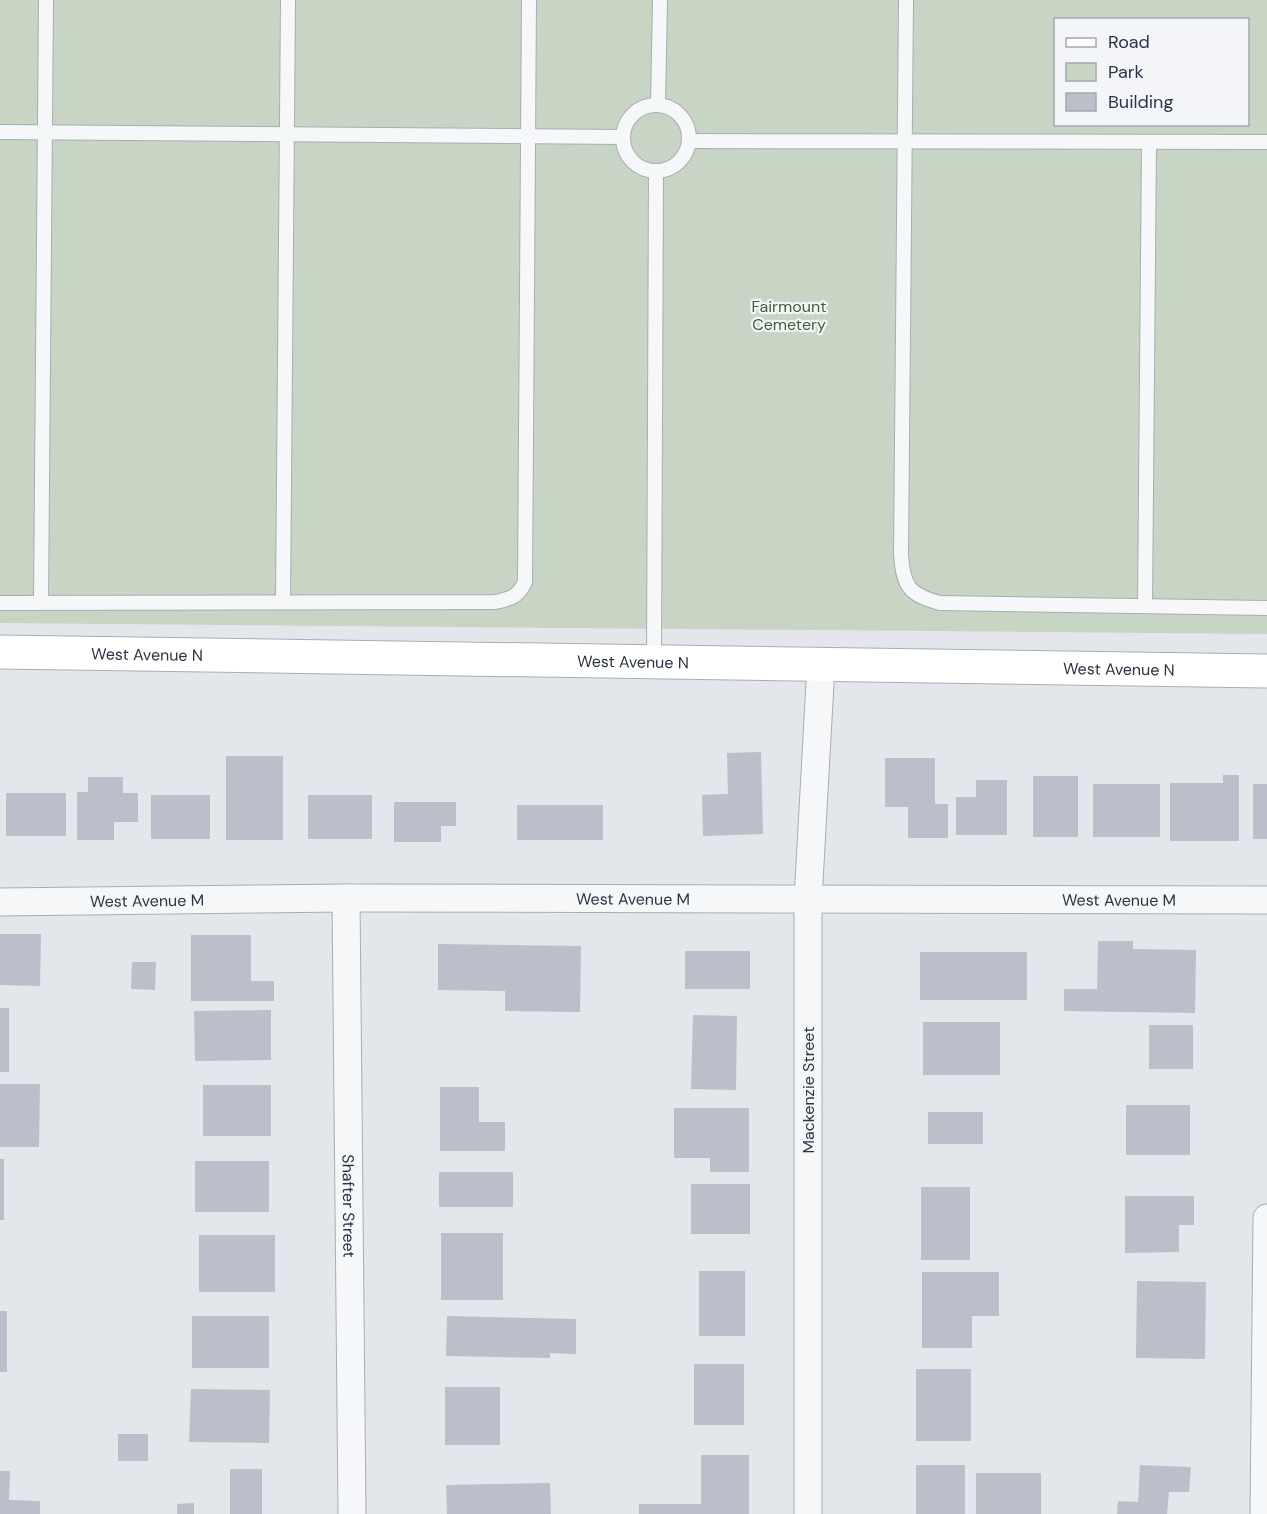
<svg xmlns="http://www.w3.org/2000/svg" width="1267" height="1514" viewBox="0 0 1267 1514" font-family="'DM Sans',sans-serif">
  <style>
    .green { fill: #c8d5c4; fill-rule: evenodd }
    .building { fill: #babfc9 }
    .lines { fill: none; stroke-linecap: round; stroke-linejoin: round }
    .service-casing { stroke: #a8adb6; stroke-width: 16 }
    .minor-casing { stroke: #a8adb6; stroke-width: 29 }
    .secondary-casing { stroke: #a8adb6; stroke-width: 35 }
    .service { stroke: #f6f7f9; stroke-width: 14 }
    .minor { stroke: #f6f7f9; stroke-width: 27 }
    .secondary { stroke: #fff; stroke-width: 33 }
    .labels { text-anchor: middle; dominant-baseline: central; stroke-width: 4.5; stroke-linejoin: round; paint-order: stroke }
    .park-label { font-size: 16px; fill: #3f6037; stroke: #f3f5f8 }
    .street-label { font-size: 16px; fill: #2a3444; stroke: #f3f5f8 }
  </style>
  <rect width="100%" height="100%" fill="#e3e6eb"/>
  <path class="green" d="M0 0H1267V634L0 623ZM1056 20H1248V124H1056Z"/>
  <g class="building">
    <polygon points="761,752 763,834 703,836 702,795 728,794 727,753"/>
    <rect x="226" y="756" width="57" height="84"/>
    <polygon points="885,758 935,758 935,804 948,804 948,838 908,838 908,807 885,807"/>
    <polygon points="1223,775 1239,775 1239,841 1170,841 1170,783 1223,783"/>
    <rect x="1033" y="776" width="45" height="61"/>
    <polygon points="88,777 123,777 123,793 138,793 138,822 114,822 114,840 77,840 77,792 88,792"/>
    <polygon points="976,780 1007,780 1007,835 956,835 956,797 976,797"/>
    <rect x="1093" y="784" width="67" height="53"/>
    <rect x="1253" y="784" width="14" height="55"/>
    <rect x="6" y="793" width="60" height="43"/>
    <rect x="151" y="795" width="59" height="44"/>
    <rect x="308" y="795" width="64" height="44"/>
    <polygon points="394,802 456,802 456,826 441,826 441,842 394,842"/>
    <rect x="517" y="805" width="86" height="35"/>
    <polygon points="0,934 41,934 40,986 0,985"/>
    <polygon points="191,935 251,935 251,981 274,981 274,1001 191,1001"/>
    <polygon points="1098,941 1133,941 1133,949 1196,950 1195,1013 1064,1011 1064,989 1097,989"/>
    <polygon points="438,944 581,946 580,1012 505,1011 505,991 438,990"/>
    <rect x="685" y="951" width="65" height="38"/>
    <rect x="920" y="952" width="107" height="48"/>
    <polygon points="132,962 156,962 155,990 131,989"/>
    <rect x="0" y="1008" width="9" height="64"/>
    <polygon points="271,1010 271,1060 195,1061 194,1011"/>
    <polygon points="693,1015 737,1016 736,1090 691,1089"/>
    <rect x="923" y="1022" width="77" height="53"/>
    <rect x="1149" y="1025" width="44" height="44"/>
    <polygon points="0,1084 40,1084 39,1147 0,1147"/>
    <rect x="203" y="1085" width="68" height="51"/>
    <polygon points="440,1087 479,1087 479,1122 505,1122 505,1151 440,1151"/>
    <rect x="1126" y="1105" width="64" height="50"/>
    <polygon points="674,1108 749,1108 749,1172 710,1172 710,1158 674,1158"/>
    <rect x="928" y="1112" width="55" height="32"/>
    <rect x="0" y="1159" width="4" height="61"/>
    <rect x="195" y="1161" width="74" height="51"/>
    <rect x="439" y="1172" width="74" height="35"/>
    <rect x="691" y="1184" width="59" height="50"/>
    <rect x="921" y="1187" width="49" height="73"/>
    <polygon points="1125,1196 1194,1196 1194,1225 1179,1225 1179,1252 1125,1253"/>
    <rect x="441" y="1233" width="62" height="67"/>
    <rect x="199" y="1235" width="76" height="57"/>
    <rect x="699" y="1271" width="46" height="65"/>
    <polygon points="922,1272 999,1272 999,1316 972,1316 972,1348 922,1348"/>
    <polygon points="1137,1281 1206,1282 1205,1359 1136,1358"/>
    <rect x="0" y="1311" width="7" height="61"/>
    <rect x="192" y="1316" width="77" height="52"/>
    <polygon points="447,1316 576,1319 576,1354 550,1353 550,1358 446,1356"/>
    <rect x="694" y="1364" width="50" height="61"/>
    <rect x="916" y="1369" width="55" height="72"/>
    <rect x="445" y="1387" width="55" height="58"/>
    <polygon points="191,1389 270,1390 269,1443 189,1442"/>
    <rect x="118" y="1434" width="30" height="27"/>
    <polygon points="701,1455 749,1455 749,1514 639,1514 639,1504 701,1504"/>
    <rect x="916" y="1465" width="49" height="49"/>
    <polygon points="1140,1465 1191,1467 1189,1492 1169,1492 1167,1514 1117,1514 1118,1501 1138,1502"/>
    <rect x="230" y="1469" width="32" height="45"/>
    <polygon points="0,1471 10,1471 9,1500 40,1501 40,1514 0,1514"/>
    <rect x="976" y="1473" width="65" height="41"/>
    <polygon points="550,1483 551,1514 447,1514 446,1485"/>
    <polygon points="194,1503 194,1514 177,1514 177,1504"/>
  </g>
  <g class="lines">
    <g class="service-casing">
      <g id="service">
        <path d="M906 0 901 554C903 586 909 595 940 603L1267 608"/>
        <polyline points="658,105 660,0"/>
        <circle cx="656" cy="138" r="33"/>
        <polyline points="0,132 623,137"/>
        <polyline points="689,141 1267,142"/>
        <polyline points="41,602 46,0"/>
        <polyline points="283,602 288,0"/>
        <path d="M0 603 495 602C510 599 518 597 525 582L529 0"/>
        <polyline points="1145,606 1149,142"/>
        <polyline points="654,661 656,171"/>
      </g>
    </g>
    <g class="minor-casing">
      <g id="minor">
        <path id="s1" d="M346 898 352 1514"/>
        <path id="s2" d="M0 902 346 898 1267 900"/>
        <polyline points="808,1514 808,900 821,665"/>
        <polyline points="1264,1514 1267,1218"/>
      </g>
    </g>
    <g class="secondary-casing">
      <g id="secondary">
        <path id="s3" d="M0 652 1267 671"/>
      </g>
    </g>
    <use href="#service" class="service"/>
    <use href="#minor" class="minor"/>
    <use href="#secondary" class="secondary"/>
  </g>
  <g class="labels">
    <g class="park-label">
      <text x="789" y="306">Fairmount<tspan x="789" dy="18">Cemetery</tspan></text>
    </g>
    <g class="street-label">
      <text stroke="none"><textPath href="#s3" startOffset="147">West Avenue N</textPath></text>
      <text stroke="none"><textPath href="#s3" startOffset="633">West Avenue N</textPath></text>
      <text stroke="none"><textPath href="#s3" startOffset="1119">West Avenue N</textPath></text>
      <text stroke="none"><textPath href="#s2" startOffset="633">West Avenue M</textPath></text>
      <text stroke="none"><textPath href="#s2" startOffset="147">West Avenue M</textPath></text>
      <text stroke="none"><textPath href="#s2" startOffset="1119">West Avenue M</textPath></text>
      <text transform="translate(808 1090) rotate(-90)">Mackenzie Street</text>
      <text stroke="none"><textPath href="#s1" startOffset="308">Shafter Street</textPath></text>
    </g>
  </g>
  <rect x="1054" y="18" width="195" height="108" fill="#f3f5f8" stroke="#a3a8b0" stroke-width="1.5"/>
  <rect x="1066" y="38" width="30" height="9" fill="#ffffff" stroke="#a3a8b0" stroke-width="1.5"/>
  <text x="1108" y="48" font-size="18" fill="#2a3444">Road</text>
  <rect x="1066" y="63" width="30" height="18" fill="#c8d5c4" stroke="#a3a8b0" stroke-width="1.5"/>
  <text x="1108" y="78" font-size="18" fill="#2a3444">Park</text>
  <rect x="1066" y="93" width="30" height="18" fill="#babfc9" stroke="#a3a8b0" stroke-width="1.5"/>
  <text x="1108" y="108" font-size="18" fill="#2a3444">Building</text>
</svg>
